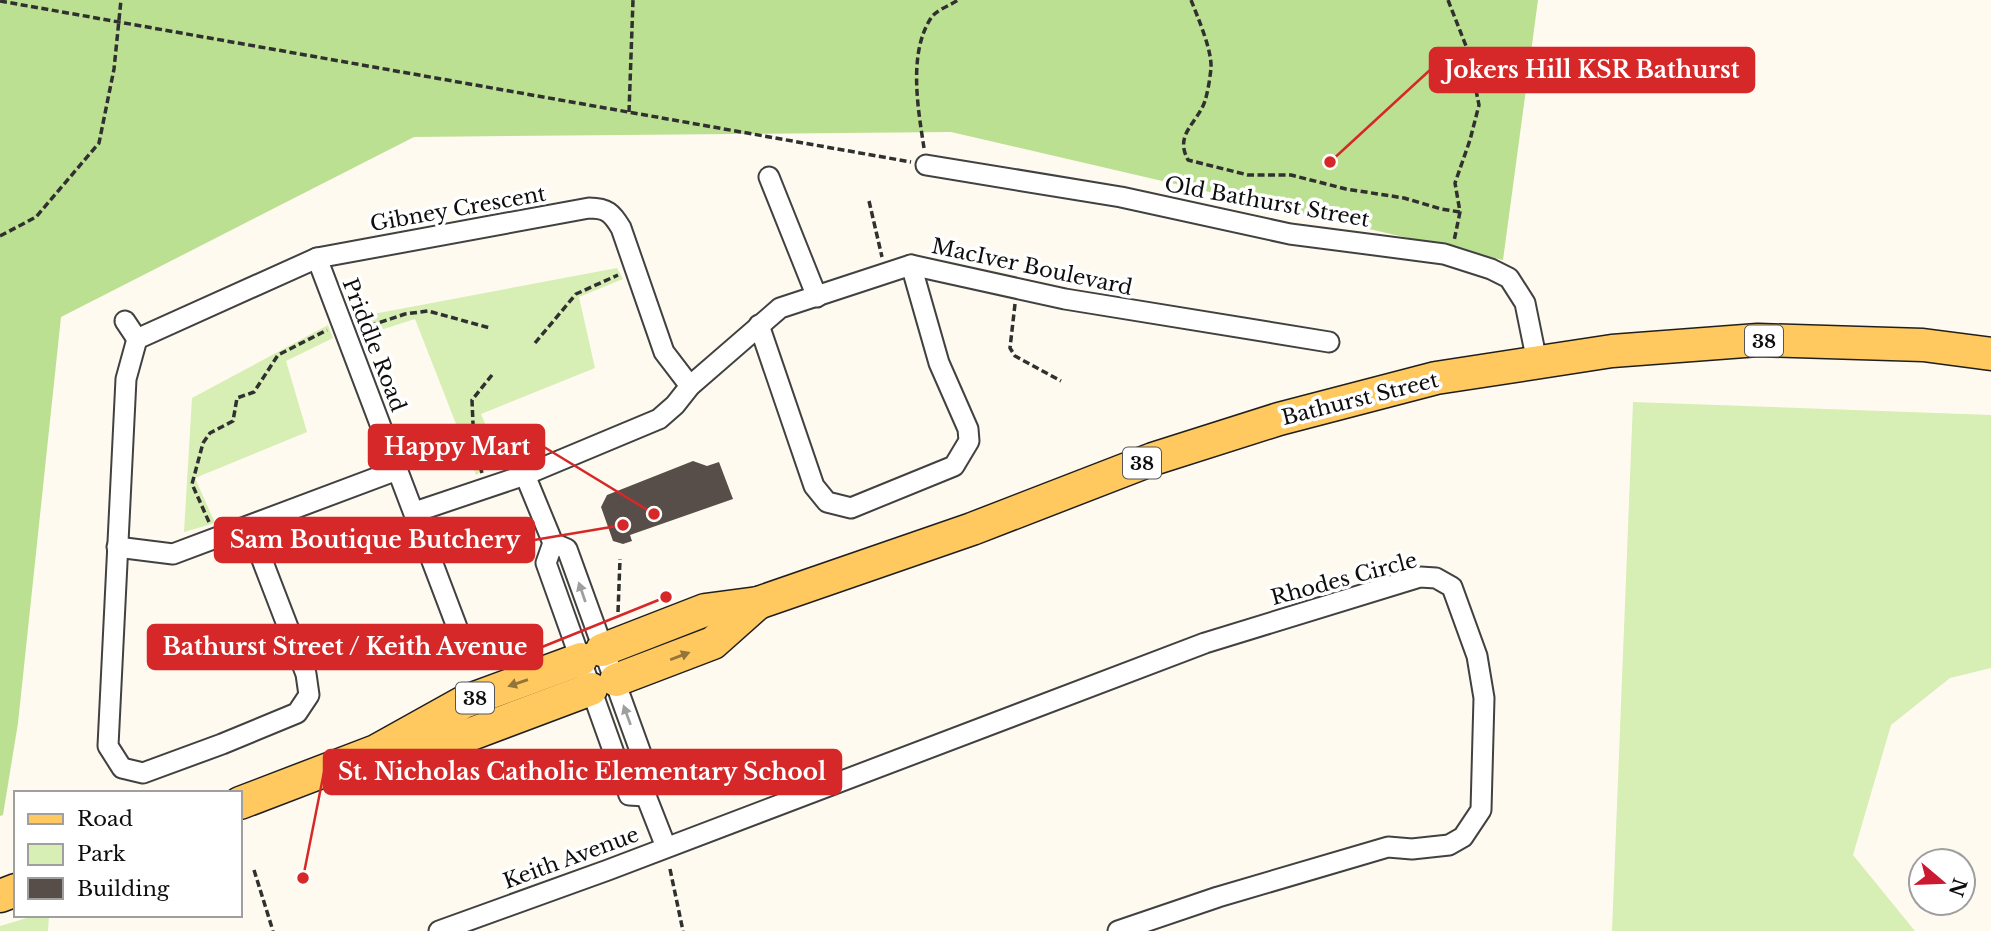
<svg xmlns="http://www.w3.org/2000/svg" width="1991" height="931" viewBox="0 0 1991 931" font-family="'Libre Baskerville',serif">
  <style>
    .green { fill: #d7eeb5 }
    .forest { fill: #bce092 }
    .building { fill: #584e49 }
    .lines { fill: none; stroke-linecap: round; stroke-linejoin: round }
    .minor-casing { stroke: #414141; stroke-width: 23 }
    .primary-casing { stroke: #1f1f1f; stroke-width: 35 }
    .path { stroke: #303030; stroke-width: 3.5; stroke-dasharray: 7 3.5; stroke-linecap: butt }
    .minor { stroke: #fff; stroke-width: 19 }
    .primary { stroke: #ffc95f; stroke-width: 32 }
    .oneway { fill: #9f9f9f }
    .oneway2 { fill: #93753b }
    .labels { text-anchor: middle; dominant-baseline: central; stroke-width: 7; stroke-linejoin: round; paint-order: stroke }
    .shield { fill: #fff; stroke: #565656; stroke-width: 2 }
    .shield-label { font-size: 19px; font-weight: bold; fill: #0e0e0e }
    .street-label { font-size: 21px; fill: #0e0e0e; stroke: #fff }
    .leader { fill: none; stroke: #d62828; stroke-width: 2.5 }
    .callout-dot { fill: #d62828; stroke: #fff; stroke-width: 2.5 }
    .callout { fill: #d62828; stroke: #d62828; stroke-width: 2.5 }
    .callout-label { font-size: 23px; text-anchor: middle; font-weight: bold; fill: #fff }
  </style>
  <rect width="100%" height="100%" fill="#fffaef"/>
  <g class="green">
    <polygon points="617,268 623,279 579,297 595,368 481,414 501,460 476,475 415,319 362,336 352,318"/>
    <polygon points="328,325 333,338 286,361 307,432 195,478 215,523 184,532 192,398"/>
    <polygon points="1633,402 1991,415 1991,668 1950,678 1891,725 1853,855 1915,931 1612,931"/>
    <polygon points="37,915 49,915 48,931 0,931 0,926"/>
  </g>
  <polygon class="forest" points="0,0 1538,0 1503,260 951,132 414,137 61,317 18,723 3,815 0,816"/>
  <polygon class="building" points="693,461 707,466 719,462 733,499 630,535 632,541 623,544 613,541 601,507 607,495"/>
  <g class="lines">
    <g class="minor-casing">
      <g id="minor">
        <polyline points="926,165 1121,197 1290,234 1444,254 1491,269 1509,278 1525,303 1537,362"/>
        <polyline points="769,177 817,297"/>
        <polyline points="317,258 463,643"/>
        <polyline points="125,321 137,339"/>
        <polyline points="759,325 814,486 827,502 851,508 954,466 969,441 968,429 939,363 911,265"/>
        <polyline points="525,475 553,543 546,563 629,795 646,796"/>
        <polyline points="415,512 525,475 659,419 675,405 690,386 780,308 911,265 1065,299 1329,342"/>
        <path d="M249 526 306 674 309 695 297 713 222 744 143 773 122 768 108 746 126 379 137 339 317 258 589 208C607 208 612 213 621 228L664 352 690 386"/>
        <polyline points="553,543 567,549 651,781 646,796 666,847"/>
        <polyline points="117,547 173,554 397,470"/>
        <polyline points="439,931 608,870 1205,643 1420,577 1436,578 1452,587 1477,656 1484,698 1481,810 1463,837 1449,845 1412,849 1388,847 1218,897 1118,931"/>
      </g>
    </g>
    <g class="primary-casing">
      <g id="primary">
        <polyline points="602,650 705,610 758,603 972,529 1153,459 1279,419 1436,378 1612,351 1758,340 1923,345 1991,354"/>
        <polyline points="616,680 713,643 758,603"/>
        <polyline points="398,747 466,736 591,689"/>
        <polyline points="240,803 376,751 464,702 581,659"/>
        <polyline points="0,896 16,890"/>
      </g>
    </g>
    <g class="path">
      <path d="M1191 0C1198 18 1212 50 1211 68 1210 78 1208 91 1205 101 1197 124 1174 134 1188 160L1248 175H1291L1346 189 1404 198 1441 209 1460 212"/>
      <polyline points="1448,0 1468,51 1479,105 1470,140 1455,183 1460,212 1454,241"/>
      <polyline points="0,1 911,162"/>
      <polyline points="629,112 633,0"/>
      <path d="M924 148C918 109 908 53 931 18 936 10 951 5 958 0"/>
      <polyline points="869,201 882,257"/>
      <polyline points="0,236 36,217 99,143 114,69 121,0"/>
      <polyline points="1015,304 1010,348 1015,356 1061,381"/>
      <polyline points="360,329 405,314 428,311 490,328"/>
      <polyline points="535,343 576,294 618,275"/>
      <polyline points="492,375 472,400 473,424 485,456 495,455 499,465"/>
      <polyline points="482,473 480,466 485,456"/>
      <polyline points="209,522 192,484 203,443 210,433 233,421 237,398 254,392 278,355 327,330"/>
      <polyline points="618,612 620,559"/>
      <polyline points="670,869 683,931"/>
      <polyline points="254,870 273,931"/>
    </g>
    <use href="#minor" class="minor"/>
    <use href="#primary" class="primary"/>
  </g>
  <defs><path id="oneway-solid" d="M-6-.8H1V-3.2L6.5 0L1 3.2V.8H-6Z" transform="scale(1.75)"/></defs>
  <g class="oneway">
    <use href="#oneway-solid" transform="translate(582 592) rotate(-109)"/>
    <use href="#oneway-solid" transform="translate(627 715) rotate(-110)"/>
  </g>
  <g class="oneway2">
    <use href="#oneway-solid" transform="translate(680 656) rotate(-21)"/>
    <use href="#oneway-solid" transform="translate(518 683) rotate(161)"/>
  </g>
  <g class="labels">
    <g class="shield">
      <rect x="1745" y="325.5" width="38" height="31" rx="5"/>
      <rect x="1123" y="447.5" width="38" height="31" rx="5"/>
      <rect x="456" y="682.5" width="38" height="31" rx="5"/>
    </g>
    <g class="shield-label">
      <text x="1764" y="341">38</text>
      <text x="1142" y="463">38</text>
      <text x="475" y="698">38</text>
    </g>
    <g class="street-label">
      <text transform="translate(1267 202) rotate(10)">Old Bathurst Street</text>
      <text transform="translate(458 209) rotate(-10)">Gibney Crescent</text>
      <text transform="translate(1032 267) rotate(12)">MacIver Boulevard</text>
      <text transform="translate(374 345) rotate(69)">Priddle Road</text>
      <text transform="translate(1360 399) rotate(-14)">Bathurst Street</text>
      <text transform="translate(1344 579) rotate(-15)">Rhodes Circle</text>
      <text transform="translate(571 858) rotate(-20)">Keith Avenue</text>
    </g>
  </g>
  <path class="leader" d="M1330 162L1430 70M654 514L544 447M623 525L534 540M666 597L542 647M303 878L324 772"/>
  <g class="callout-dot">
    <circle cx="1330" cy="162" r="7"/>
    <circle cx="654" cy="514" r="7"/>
    <circle cx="623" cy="525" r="7"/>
    <circle cx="666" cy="597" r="7"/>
    <circle cx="303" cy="878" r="7"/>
  </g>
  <g class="callout">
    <rect x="1430" y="48" width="324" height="44" rx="7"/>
    <rect x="369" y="425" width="175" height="44" rx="7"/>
    <rect x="215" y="518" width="319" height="44" rx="7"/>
    <rect x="148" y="625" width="394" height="44" rx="7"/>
    <rect x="324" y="750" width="517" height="44" rx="7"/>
  </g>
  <g class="callout-label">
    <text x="1592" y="78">Jokers Hill KSR Bathurst</text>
    <text x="457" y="455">Happy Mart</text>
    <text x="375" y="548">Sam Boutique Butchery</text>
    <text x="345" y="655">Bathurst Street / Keith Avenue</text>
    <text x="582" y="780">St. Nicholas Catholic Elementary School</text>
  </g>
  <rect x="14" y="791" width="228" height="126" fill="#ffffff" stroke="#9f9f9f" stroke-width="2"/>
  <rect x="28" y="814" width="35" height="10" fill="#ffc95f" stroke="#9f9f9f" stroke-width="2"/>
  <text x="77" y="826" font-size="21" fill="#0e0e0e">Road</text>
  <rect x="28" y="844" width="35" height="21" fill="#d7eeb5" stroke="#9f9f9f" stroke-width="2"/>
  <text x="77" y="861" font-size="21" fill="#0e0e0e">Park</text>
  <rect x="28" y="878" width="35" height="21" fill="#584e49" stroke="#9f9f9f" stroke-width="2"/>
  <text x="77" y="896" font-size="21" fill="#0e0e0e">Building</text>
  <g transform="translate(1942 882) rotate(109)"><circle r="33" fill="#ffffff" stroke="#9f9f9f" stroke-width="2"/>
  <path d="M0-5L12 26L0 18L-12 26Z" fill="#cc1932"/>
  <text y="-10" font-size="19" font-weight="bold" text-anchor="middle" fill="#0e0e0e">N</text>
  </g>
</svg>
